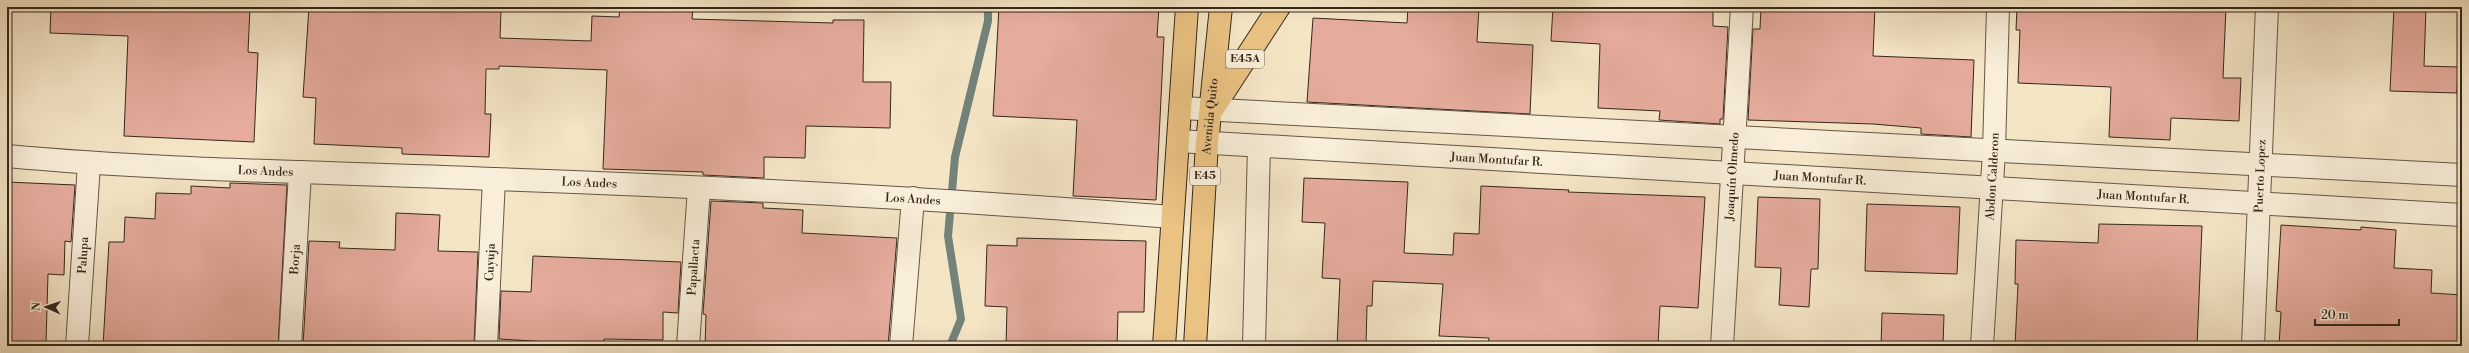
<svg xmlns="http://www.w3.org/2000/svg" width="2469" height="353" viewBox="0 0 2469 353" font-family="'Libre Bodoni',serif">
  <style>
    .lines { fill: none; stroke-linecap: round; stroke-linejoin: round }
    .stream { stroke: #73827b; stroke-width: 8 }
    .building { fill: #e5ab9c; stroke: #35271c }
    .street-casing { stroke: #655646; stroke-width: 24 }
    .highway-casing { stroke: #35271c; stroke-width: 24 }
    .street { stroke: #f8eed9; stroke-width: 22 }
    .highway { stroke: #eac282; stroke-width: 22 }
    .labels { text-anchor: middle; dominant-baseline: central; stroke-width: 3; stroke-linejoin: round; paint-order: stroke }
    .shield { fill: #f8eed9; stroke: #706355; stroke-width: 1 }
    .shield-label { font-size: 11px; font-weight: bold; fill: #35271c }
    .street-label { font-size: 12px; fill: #35271c; stroke: #f8eed9 }
  </style>
  <rect width="100%" height="100%" fill="#f4e5c5"/>
  <filter id="stains"><feTurbulence type="fractalNoise" baseFrequency=".005" numOctaves="4"/><feColorMatrix values="0 0 0 0 .2 0 0 0 0 .09 0 0 0 0 .02 0 0 0 .5 -.17"/></filter>
  <radialGradient id="worn" r=".72"><stop offset=".6" stop-color="#630" stop-opacity="0"/><stop offset="1" stop-color="#630" stop-opacity=".3"/></radialGradient>
  <g class="lines">
    <polyline class="stream" points="950,346 961,319 948,236 955,157 988,21 988,7"/>
  </g>
  <g class="building">
    <polygon points="51,7 250,7 248,52 258,53 254,142 124,136 128,36 50,33"/>
    <polygon points="309,7 501,10 500,38 591,41 592,16 619,17 620,7 693,7 692,19 833,23 833,20 864,20 863,82 891,82 890,128 806,126 805,158 764,157 764,178 703,175 703,172 603,169 607,70 499,66 499,69 486,69 485,114 491,114 489,157 402,154 402,148 314,144 316,98 303,97"/>
    <polygon points="999,7 1159,7 1157,37 1164,37 1156,200 1073,196 1077,120 993,116"/>
    <polygon points="1408,7 1479,7 1477,42 1533,45 1530,114 1307,102 1313,18 1407,23"/>
    <polygon points="1553,7 1713,7 1713,26 1728,27 1723,119 1720,119 1720,124 1659,120 1660,111 1598,108 1600,44 1551,41"/>
    <polygon points="1761,7 1875,7 1873,56 1974,60 1971,137 1921,134 1921,128 1873,124 1748,120 1753,29 1760,29"/>
    <polygon points="2017,7 2226,7 2223,78 2241,78 2239,121 2171,118 2170,140 2109,137 2111,87 2018,83 2020,30 2016,30"/>
    <polygon points="2394,7 2426,7 2424,66 2458,67 2457,93 2390,91"/>
    <polygon points="1304,178 1408,182 1404,253 1453,255 1454,233 1479,234 1481,186 1569,190 1568,192 1705,197 1698,308 1660,306 1658,346 1488,346 1489,338 1439,336 1443,284 1373,281 1372,306 1367,306 1366,346 1337,346 1340,279 1322,278 1325,223 1302,222"/>
    <polygon points="7,182 75,185 71,242 65,241 64,275 48,274 46,343 7,342"/>
    <polygon points="230,183 287,185 278,346 103,346 109,242 124,242 125,217 155,219 156,193 191,194 191,186 230,188"/>
    <polygon points="1758,197 1820,199 1818,269 1811,269 1809,307 1779,305 1781,268 1755,267"/>
    <polygon points="711,201 763,203 763,208 803,210 802,233 897,238 888,346 705,346 706,315 703,314"/>
    <polygon points="1867,204 1960,207 1957,274 1865,271"/>
    <polygon points="396,213 440,215 438,251 478,252 474,346 303,346 309,241 340,242 339,248 395,250"/>
    <polygon points="2099,224 2202,226 2197,346 2015,346 2018,284 2015,284 2016,240 2098,243"/>
    <polygon points="2281,225 2361,230 2361,227 2396,230 2394,268 2432,270 2431,293 2462,295 2462,346 2279,346 2281,312 2276,311"/>
    <polygon points="1017,238 1146,241 1144,312 1118,312 1117,346 1006,346 1007,307 985,306 987,245 1017,246"/>
    <polygon points="533,256 681,262 678,313 663,312 663,340 604,339 604,343 566,343 499,339 501,291 531,292"/>
    <polygon points="1882,313 1944,315 1943,346 1881,346"/>
  </g>
  <g class="lines">
    <g class="street-casing">
      <g id="street">
        <polyline points="1181,108 2462,175"/>
        <path id="s1" d="M1178 141 2462 215"/>
        <path id="s2" d="M7 156C169 171 331 172 493 179 719 187 946 199 1172 217"/>
        <path id="s3" d="M77 346 89 164"/>
        <path id="s4" d="M290 346 300 172"/>
        <path id="s5" d="M486 346 494 179"/>
        <path id="s6" d="M688 346 699 188"/>
        <polyline points="901,346 913,198"/>
        <polyline points="1254,346 1259,146"/>
        <path id="s7" d="M1722 346 1742 7"/>
        <path id="s8" d="M1982 346 1994 151 1998 7"/>
        <path id="s9" d="M2253 346 2267 7"/>
      </g>
    </g>
    <g class="highway-casing">
      <g id="highway">
        <polyline points="1214,107 1279,7"/>
        <polyline points="1164,346 1187,7"/>
        <path id="s10" d="M1195 346 1207 143 1221 7"/>
      </g>
    </g>
    <use href="#street" class="street"/>
    <use href="#highway" class="highway"/>
  </g>
  <g class="labels">
    <g class="shield">
      <rect x="1226" y="50" width="38" height="18" rx="3"/>
      <rect x="1190" y="167" width="30" height="18" rx="3"/>
    </g>
    <g class="shield-label">
      <text x="1245" y="59">E45A</text>
      <text x="1205" y="176">E45</text>
    </g>
    <g class="street-label">
      <text stroke="none"><textPath href="#s10" startOffset="230">Avenida Quito</textPath></text>
      <text stroke="none"><textPath href="#s1" startOffset="319">Juan Montufar R.</textPath></text>
      <text stroke="none"><textPath href="#s2" startOffset="259">Los Andes</textPath></text>
      <text stroke="none"><textPath href="#s9" startOffset="170">Puerto Lopez</textPath></text>
      <text stroke="none"><textPath href="#s7" startOffset="170">Joaquín Olmedo</textPath></text>
      <text stroke="none"><textPath href="#s8" startOffset="170">Abdon Calderon</textPath></text>
      <text stroke="none"><textPath href="#s1" startOffset="643">Juan Montufar R.</textPath></text>
      <text stroke="none"><textPath href="#s2" startOffset="583">Los Andes</textPath></text>
      <text stroke="none"><textPath href="#s2" startOffset="907">Los Andes</textPath></text>
      <text stroke="none"><textPath href="#s1" startOffset="967">Juan Montufar R.</textPath></text>
      <text stroke="none"><textPath href="#s3" startOffset="91">Palupa</textPath></text>
      <text stroke="none"><textPath href="#s4" startOffset="87">Borja</textPath></text>
      <text stroke="none"><textPath href="#s5" startOffset="84">Cuyuja</textPath></text>
      <text stroke="none"><textPath href="#s6" startOffset="79">Papallacta</textPath></text>
    </g>
  </g>
  <rect width="2469" height="353" fill="none" stroke="#f4e5c5" stroke-width="24"/>
  <rect x="8" y="8" width="2453" height="337" fill="none" stroke="#35271c" stroke-width="2"/>
  <rect x="12" y="12" width="2445" height="329" fill="none" stroke="#35271c"/>
  <g transform="translate(46 307) rotate(273)" stroke="#f8eed9" stroke-width="3" paint-order="stroke">
  <path d="M0-3L7 15L0 10L-7 15Z" fill="#35271c"/>
  <text y="-6" font-size="11" font-weight="bold" text-anchor="middle" fill="#35271c">N</text>
  </g>
  <path d="M2315 319v6h84v-6" fill="none" stroke="#35271c" stroke-width="2"/>
  <text x="2321" y="319" font-size="12" fill="#35271c" stroke="#f8eed9" stroke-width="3" paint-order="stroke">20 m</text>
  <rect width="100%" height="100%" filter="url(#stains)"/>
  <rect width="100%" height="100%" fill="url(#worn)"/>
</svg>
